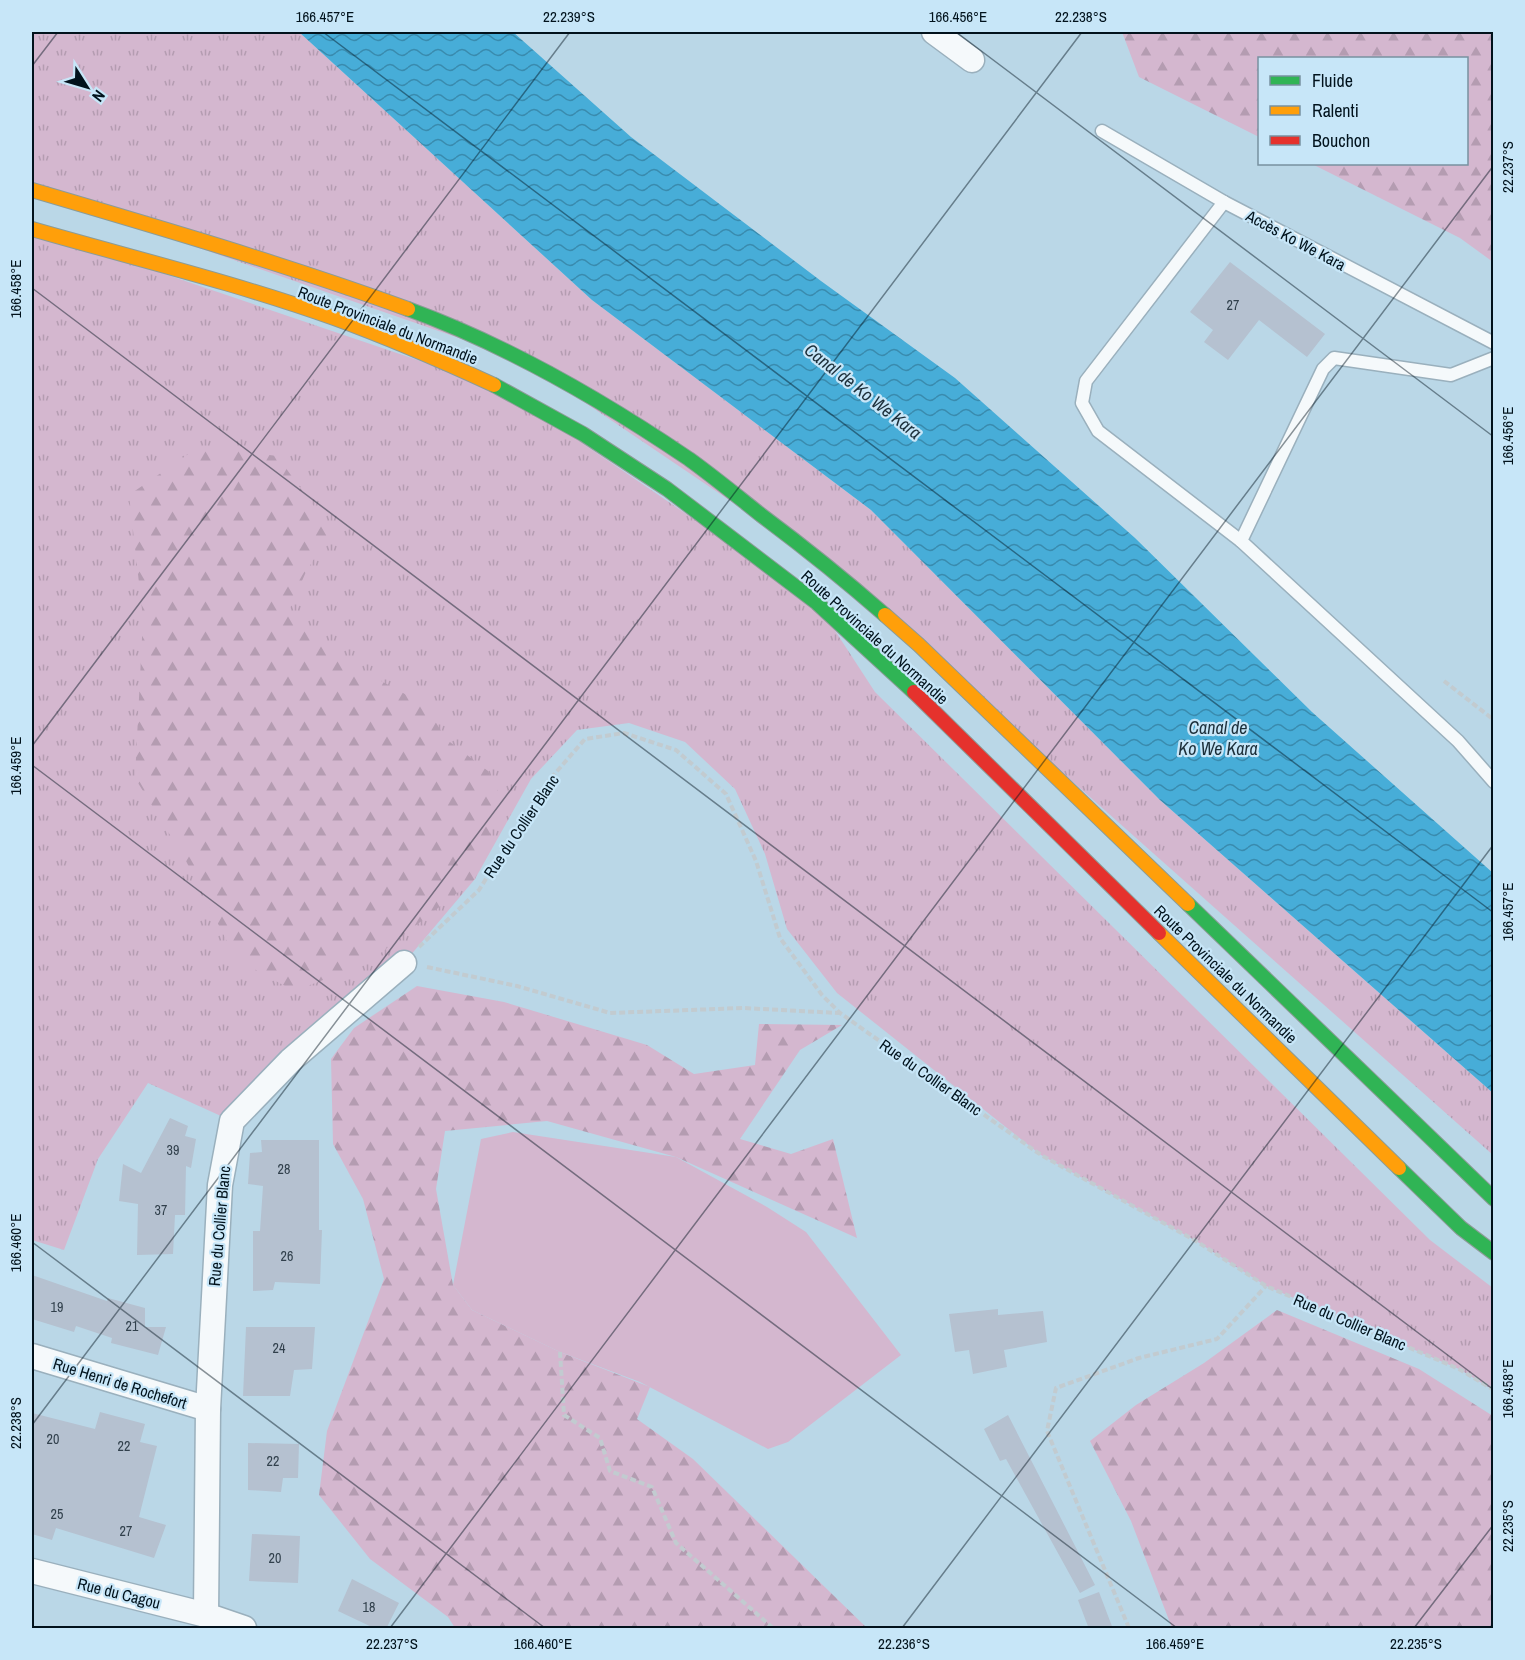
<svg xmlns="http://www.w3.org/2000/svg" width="1525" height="1660" viewBox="0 0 1525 1660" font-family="'Archivo Narrow',sans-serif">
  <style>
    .grass { fill: url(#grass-tufts) }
    .forest { fill: url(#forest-firs) }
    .pitch { fill: #d4b7cf }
    .water { fill: url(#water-waves) }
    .building { fill: #b5c1d0 }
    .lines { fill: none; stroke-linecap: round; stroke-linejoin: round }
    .lane-casing { stroke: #9ab0bd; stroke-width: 15 }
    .street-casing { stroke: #9ab0bd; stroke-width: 27 }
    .fast-casing { stroke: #8c9c97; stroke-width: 16 }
    .slow-casing { stroke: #8c9c97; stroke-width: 16 }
    .jam-casing { stroke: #8c9c97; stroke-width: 16 }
    .path { stroke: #c2cbd0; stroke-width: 4; stroke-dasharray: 6 3; stroke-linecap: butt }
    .lane { stroke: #f5f9fb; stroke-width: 12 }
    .street { stroke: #f5f9fb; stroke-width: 24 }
    .fast { stroke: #30b455; stroke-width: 14 }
    .slow { stroke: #ff9f0a; stroke-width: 14 }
    .jam { stroke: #e5322d; stroke-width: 14 }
    .ticks { fill: none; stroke: #01121c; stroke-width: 1.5; stroke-opacity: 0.45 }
    .labels { text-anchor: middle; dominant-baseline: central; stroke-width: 4.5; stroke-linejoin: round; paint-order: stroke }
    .number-label { font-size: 14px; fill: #31404c }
    .street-label { font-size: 16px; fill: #01121c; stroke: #c7e6f8 }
    .water-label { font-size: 18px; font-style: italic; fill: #1c2f3a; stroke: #c7e6f8 }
    .neatline { fill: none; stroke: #01121c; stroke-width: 2 }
    .ticks-label { font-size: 15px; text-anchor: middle; fill: #01121c }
  </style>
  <defs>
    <pattern id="grass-tufts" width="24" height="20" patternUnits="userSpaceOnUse" patternTransform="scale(1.5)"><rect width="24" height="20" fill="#d4b7cf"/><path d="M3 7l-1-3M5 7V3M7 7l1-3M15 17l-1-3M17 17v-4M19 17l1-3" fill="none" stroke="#b49cb1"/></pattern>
    <pattern id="forest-firs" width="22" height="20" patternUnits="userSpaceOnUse" patternTransform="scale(1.5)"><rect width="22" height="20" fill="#d4b7cf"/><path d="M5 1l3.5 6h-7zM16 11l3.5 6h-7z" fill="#b49cb1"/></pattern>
    <pattern id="water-waves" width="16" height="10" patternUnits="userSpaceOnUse" patternTransform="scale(1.5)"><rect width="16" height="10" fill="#47add8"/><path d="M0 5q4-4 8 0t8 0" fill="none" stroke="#398bae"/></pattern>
  </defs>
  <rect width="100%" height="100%" fill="#bad7e7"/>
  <g class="grass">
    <polygon points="32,32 299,32 592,300 871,510 1160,800 1493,1093 1493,1155 840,575 522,360 32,190"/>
    <polygon points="32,229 503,389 817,603 875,692 1430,1240 1493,1288 1493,1390 1459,1369 1266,1286 1196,1241 1041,1155 837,993 787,929 765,854 735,789 685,742 629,723 577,730 531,779 475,879 404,963 232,1121 148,1083 98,1159 64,1250 32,1240"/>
  </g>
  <g class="forest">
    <polygon points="1122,32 1493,32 1493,262 1460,238 1312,164 1466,164 1466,58 1260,58 1259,137 1139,77"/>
    <polygon points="200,446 277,456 331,530 305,574 287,615 361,670 425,705 446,739 488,771 502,799 475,879 368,963 294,991 236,959 186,861 135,778 143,618 129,495"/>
    <polygon points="417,986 504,1002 647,1045 694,1074 755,1065 759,1024 842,1025 800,1050 740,1139 791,1154 833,1139 857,1238 676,1157 547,1121 445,1131 436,1189 453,1285 472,1310 560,1352 650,1387 637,1419 693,1459 867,1628 455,1628 448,1617 370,1559 319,1495 327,1431 384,1279 363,1199 333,1144 331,1059 354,1028"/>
    <polygon points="1277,1310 1419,1369 1493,1416 1493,1628 1172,1628 1131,1521 1090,1441 1136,1405 1204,1363"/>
  </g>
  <polygon class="pitch" points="513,1132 676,1157 767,1207 806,1232 901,1355 788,1442 768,1449 640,1382 560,1352 472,1310 453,1285 481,1139"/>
  <polygon class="water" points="299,32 513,32 631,137 821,281 955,378 1135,538 1312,712 1493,873 1493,1093 1160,800 871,510 592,300"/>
  <g class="building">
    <polygon points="1230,262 1325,334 1307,357 1259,320 1228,360 1204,342 1213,330 1190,312"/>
    <polygon points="170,1118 188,1126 185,1136 196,1139 191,1168 186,1166 185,1215 175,1215 173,1254 137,1255 138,1204 119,1201 123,1164 141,1173"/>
    <polygon points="261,1140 319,1140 319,1230 322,1230 320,1284 275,1282 273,1290 253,1291 253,1231 260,1231 263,1186 248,1184 250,1153 262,1152"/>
    <polygon points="32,1275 107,1301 108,1298 145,1308 145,1327 166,1327 158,1355 111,1343 112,1338 76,1326 74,1332 32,1319"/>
    <polygon points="998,1309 998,1315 1043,1311 1047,1342 1004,1350 1007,1367 973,1374 969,1350 955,1352 949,1314"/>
    <polygon points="246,1327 315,1327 312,1369 294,1370 290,1396 243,1396"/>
    <polygon points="100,1412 145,1424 140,1442 157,1446 139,1517 166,1525 154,1558 56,1528 52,1540 32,1534 32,1413 95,1429"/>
    <polygon points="1008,1415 1095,1585 1080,1593 1006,1459 1000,1461 984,1429"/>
    <polygon points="248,1443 299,1444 298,1478 283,1478 281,1492 248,1490"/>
    <polygon points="252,1534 300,1536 298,1583 249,1581"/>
    <polygon points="352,1579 399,1603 386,1629 376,1629 338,1611"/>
    <polygon points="1099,1592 1113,1629 1089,1629 1078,1600"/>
  </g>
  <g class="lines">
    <g class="lane-casing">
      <g id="lane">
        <polyline points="1102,131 1224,202 1494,343"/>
        <polyline points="1224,202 1086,381 1082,403 1098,431 1241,541"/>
        <polyline points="1494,358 1451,375 1334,358 1323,369 1241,541 1458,741 1494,782"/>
      </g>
    </g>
    <g class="street-casing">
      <g id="street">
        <polyline points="934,32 972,60"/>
        <polyline points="32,1356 208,1409"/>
        <polyline points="32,1571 206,1615"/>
        <polyline points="244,1628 206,1615 208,1409 220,1185 232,1121 291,1060 404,963"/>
      </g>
    </g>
    <g class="fast-casing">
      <g id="fast">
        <path d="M408 309C507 345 602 400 689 459 714 477 737 496 761 515 804 547 845 580 885 615"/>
        <polyline points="494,385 583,434 667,489 817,603 914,692"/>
        <polyline points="1188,904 1494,1199"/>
        <polyline points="1399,1168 1461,1228 1494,1253"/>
      </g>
    </g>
    <g class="slow-casing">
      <g id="slow">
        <path d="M32 190C158 227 284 264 408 309"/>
        <path d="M32 229C133 258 236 283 334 318 389 338 442 361 494 385"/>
        <polyline points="885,615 919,645 1188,904"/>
        <polyline points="1159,933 1399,1168"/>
      </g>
    </g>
    <g class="jam-casing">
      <polyline id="jam" points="914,692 1159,933"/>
    </g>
    <g class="path">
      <polyline points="1444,681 1494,720"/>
      <polyline points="419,947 479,890 545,785 585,739 624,733 676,750 726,794 756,861 780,938 822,995 840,1013 1041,1155 1196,1241 1266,1286 1459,1369 1494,1390"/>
      <polyline points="427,967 517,986 610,1013 743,1008 839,1013"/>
      <polyline points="560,1352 564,1415 600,1438 610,1471 652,1487 676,1543 773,1628"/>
      <polyline points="1129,1628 1047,1431 1056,1388 1139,1358 1217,1339 1266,1286"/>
    </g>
    <use href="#lane" class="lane"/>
    <use href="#street" class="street"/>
    <use href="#fast" class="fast"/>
    <use href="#slow" class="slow"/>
    <use href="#jam" class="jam"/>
  </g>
  <path class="ticks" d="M323 32 1494 913M956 32 1494 437M32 66 58 32M32 288 1494 1390M32 746 570 32M32 765 1177 1628M32 1242 545 1628M32 1425 1082 32M390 1628 1494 165M902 1628 1494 844M1414 1628 1494 1524"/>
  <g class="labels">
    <g class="number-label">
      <text x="1233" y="305">27</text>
      <text x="173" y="1150">39</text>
      <text x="284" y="1169">28</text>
      <text x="161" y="1210">37</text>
      <text x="287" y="1256">26</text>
      <text x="57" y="1307">19</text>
      <text x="132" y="1326">21</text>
      <text x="279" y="1348">24</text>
      <text x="53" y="1439">20</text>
      <text x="124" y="1446">22</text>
      <text x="273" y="1461">22</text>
      <text x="57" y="1514">25</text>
      <text x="126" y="1531">27</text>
      <text x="275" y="1558">20</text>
      <text x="369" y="1607">18</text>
    </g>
    <g class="street-label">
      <text transform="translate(1296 240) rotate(28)">Accès Ko We Kara</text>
      <text transform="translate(388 325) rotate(21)">Route Provinciale du Normandie</text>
      <text transform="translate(875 637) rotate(42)">Route Provinciale du Normandie</text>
      <text transform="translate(521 826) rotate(-56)">Rue du Collier Blanc</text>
      <text transform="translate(1226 974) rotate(44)">Route Provinciale du Normandie</text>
      <text transform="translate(931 1077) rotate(35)">Rue du Collier Blanc</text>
      <text transform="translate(219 1226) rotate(-85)">Rue du Collier Blanc</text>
      <text transform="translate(1350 1322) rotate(23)">Rue du Collier Blanc</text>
      <text transform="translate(120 1383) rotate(17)">Rue Henri de Rochefort</text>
      <text transform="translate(119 1593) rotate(14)">Rue du Cagou</text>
    </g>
    <g class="water-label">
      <text transform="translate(863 391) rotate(38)">Canal de Ko We Kara</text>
      <text x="1218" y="727">Canal de<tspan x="1218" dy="21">Ko We Kara</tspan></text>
    </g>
  </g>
  <rect width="1525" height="1660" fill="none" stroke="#c7e6f8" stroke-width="66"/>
  <rect x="1258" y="57" width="210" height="108" fill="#c7e6f8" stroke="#7891a0" stroke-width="1.5"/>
  <rect x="1270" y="76" width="30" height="9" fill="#30b455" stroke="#7891a0" stroke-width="1.5"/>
  <text x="1312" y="87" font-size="18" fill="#01121c">Fluide</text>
  <rect x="1270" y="106" width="30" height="9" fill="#ff9f0a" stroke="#7891a0" stroke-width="1.5"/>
  <text x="1312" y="117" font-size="18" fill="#01121c">Ralenti</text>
  <rect x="1270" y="136" width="30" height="9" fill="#e5322d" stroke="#7891a0" stroke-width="1.5"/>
  <text x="1312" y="147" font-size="18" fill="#01121c">Bouchon</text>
  <g transform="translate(87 87) rotate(127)" stroke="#c7e6f8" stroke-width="4.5" paint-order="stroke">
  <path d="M0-4.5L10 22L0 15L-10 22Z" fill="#01121c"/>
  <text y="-9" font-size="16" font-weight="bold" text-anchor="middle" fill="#01121c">N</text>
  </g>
  <rect x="33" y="33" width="1459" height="1594" class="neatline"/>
  <g class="ticks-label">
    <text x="325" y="22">166.457°E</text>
    <text x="569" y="22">22.239°S</text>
    <text x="958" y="22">166.456°E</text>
    <text x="1081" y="22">22.238°S</text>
    <text transform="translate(1508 167) rotate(-90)" y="5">22.237°S</text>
    <text transform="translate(16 289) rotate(-90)" y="5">166.458°E</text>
    <text transform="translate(1508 436) rotate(-90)" y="5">166.456°E</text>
    <text transform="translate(16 766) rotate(-90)" y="5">166.459°E</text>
    <text transform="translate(1508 912) rotate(-90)" y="5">166.457°E</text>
    <text transform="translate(16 1243) rotate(-90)" y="5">166.460°E</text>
    <text transform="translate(1508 1389) rotate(-90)" y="5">166.458°E</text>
    <text transform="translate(16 1423) rotate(-90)" y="5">22.238°S</text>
    <text transform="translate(1508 1526) rotate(-90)" y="5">22.235°S</text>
    <text x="392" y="1649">22.237°S</text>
    <text x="543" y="1649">166.460°E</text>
    <text x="904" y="1649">22.236°S</text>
    <text x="1175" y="1649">166.459°E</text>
    <text x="1416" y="1649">22.235°S</text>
  </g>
</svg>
